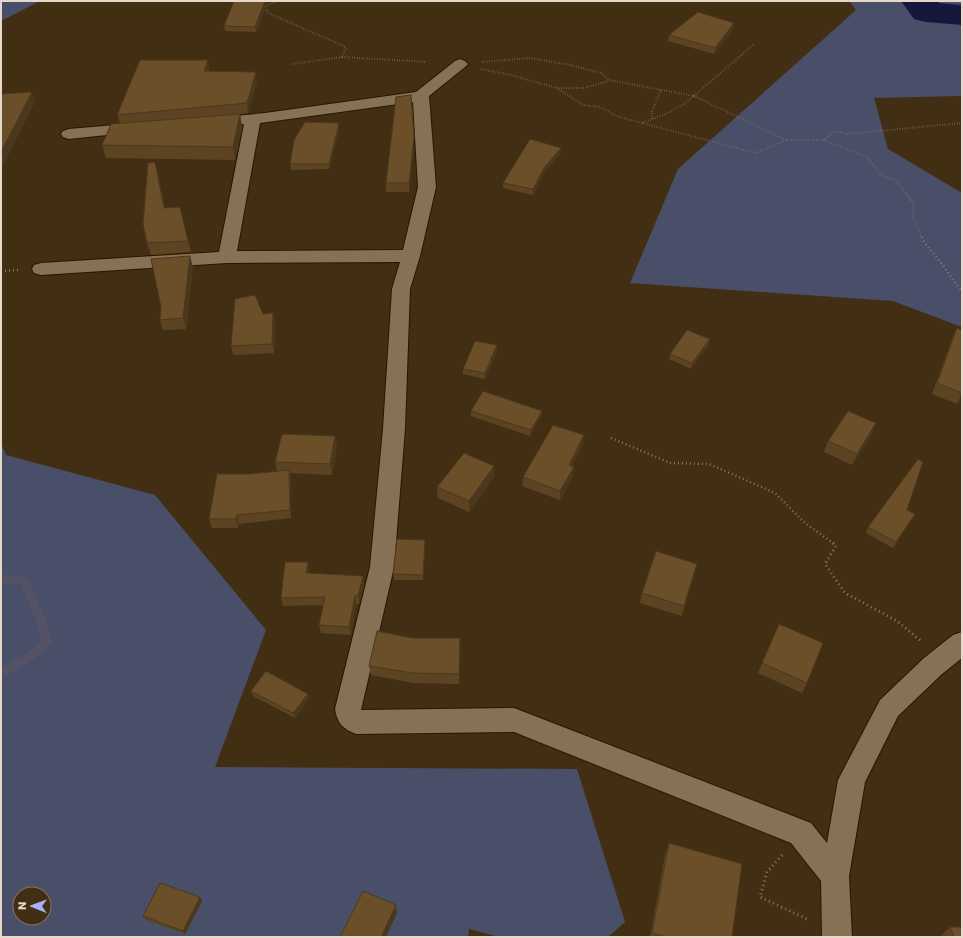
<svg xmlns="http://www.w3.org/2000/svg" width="963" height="938" viewBox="0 0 963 938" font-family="Poppins,sans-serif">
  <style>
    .green { fill: #4a4f69; fill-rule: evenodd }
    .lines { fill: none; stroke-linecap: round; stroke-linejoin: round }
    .stream { fill: #545266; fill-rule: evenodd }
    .river { fill: #16183b; fill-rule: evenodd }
    .minor-casing { stroke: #281600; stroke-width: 2 }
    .path-far2 { stroke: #8a7963; stroke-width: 2; stroke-dasharray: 0.5 2; stroke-linecap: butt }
    .path-far1 { stroke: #8a7963; stroke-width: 2.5; stroke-dasharray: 1 3; stroke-linecap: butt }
    .path { stroke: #8a7963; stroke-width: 3; stroke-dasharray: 1 3.5; stroke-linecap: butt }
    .minor { fill: #877154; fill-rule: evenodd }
    .wall { fill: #5c4423 }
    .shaded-wall { fill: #4b371d }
    .building { fill: #6b4f29; stroke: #4b371d }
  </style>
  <rect width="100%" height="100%" fill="#422e13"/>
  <g class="green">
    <polygon points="1,1 40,1 1,21"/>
    <polygon points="849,1 962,1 962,96 874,98 888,149 962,193 962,327 893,301 630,283 678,169 856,10"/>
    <path d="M1 443 6 455 155 495 266 630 215 767 577 769 625 922 608 937H499L469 929 468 937H1ZM20 894H44V918H20Z"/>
  </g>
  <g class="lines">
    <polygon class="stream" points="1,575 27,577 44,616 52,642 42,654 7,675 3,673 2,670 3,667 34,648 42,641 34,616 21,584 1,583"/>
    <polygon class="river" points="901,1 938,1 939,3 962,5 962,25 926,22 914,19"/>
    <g class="minor-casing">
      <g id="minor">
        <path d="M460 59 465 61 468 64 465 67 429 96 436 187 420 256 410 289 405 429 394 567 361 710 514 708 811 823 827 843 838 780 880 700 924 658 953 635 962 632V658L942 674 898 716 865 782 849 876 852 937H822L821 881 791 843 514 732 356 734C343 729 337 723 335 709L370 567 383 429 392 289 400 262 227 263 41 275 34 273 32 269 34 265 41 263 219 252 244 124 212 127 206 125 204 122 206 119 265 113 416 92 455 61ZM413 102 418 187 403 250 237 251 260 123Z"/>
        <polygon points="138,123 144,125 146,128 144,131 69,139 63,137 61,134 63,131 69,129"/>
      </g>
    </g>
    <g class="path-far2">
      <polyline points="278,1 265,6 268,13 346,47 342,57 427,62"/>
      <polyline points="753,45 694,96 786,140 824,140 835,131 848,134 962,123"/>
      <polyline points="482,62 530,58 570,65 601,73 609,80 694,96 684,104 666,114 642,123 616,116 600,107 583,105 557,88"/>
      <polyline points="292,64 342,57"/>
      <polyline points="481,69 511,75 557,88 584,88 609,81"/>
      <polyline points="652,119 652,111 661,90"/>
      <polyline points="642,123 756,153 786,140"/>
      <polyline points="824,140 867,157 881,175 897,181 914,204 913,217 922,238"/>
    </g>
    <g class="path-far1">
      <path d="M922 237C926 247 933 252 939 260 947 270 953 281 962 291"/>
      <polyline points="1,271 19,270"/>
      <polyline points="611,438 670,463 709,464 775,493 804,522 834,544"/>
    </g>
    <g class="path">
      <polyline points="833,543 836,546 825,564 845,593 897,621 921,641"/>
      <polyline points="782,855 767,872 760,897 807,919"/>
    </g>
    <use href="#minor" class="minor"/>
  </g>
  <g class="wall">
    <polygon points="268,1 256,32 225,31 224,26"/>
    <polygon points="734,23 733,29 714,54 668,41 669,35"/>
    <polygon points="210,70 209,71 257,81 248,113 240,114 242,127 235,160 106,158 102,145 120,123 117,115"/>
    <polygon points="339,123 339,129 329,169 291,170 290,164"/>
    <polygon points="414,144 409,192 386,192 386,183"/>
    <polygon points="561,148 560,154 544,173 533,195 503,188 503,183"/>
    <polygon points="158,174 165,208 180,207 191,252 151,255 147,243"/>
    <polygon points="193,267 186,329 163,330 160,320"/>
    <polygon points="273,313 275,323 274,353 233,355 231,346 263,314"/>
    <polygon points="957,328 962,330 962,393 957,404 932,394 952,339"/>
    <polygon points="497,345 497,351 485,379 463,374 463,369"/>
    <polygon points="709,345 691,369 669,359 670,354"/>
    <polygon points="471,411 542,411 541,416 530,436 471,416"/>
    <polygon points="872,434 852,465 824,452 828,441"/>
    <polygon points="335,436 337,447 332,475 289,473 291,479 291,518 239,524 238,528 212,528 209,519 249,474 277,471 275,462"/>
    <polygon points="583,444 572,466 573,476 560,500 522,486 523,477"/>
    <polygon points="494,466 494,477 469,512 438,498 437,487"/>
    <polygon points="907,510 915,514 912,520 893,548 866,533 868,527"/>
    <polygon points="425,540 425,545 423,580 394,580 393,574"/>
    <polygon points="309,571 309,573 363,576 364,585 359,604 356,604 351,635 321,633 319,625 323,605 283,606 281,598"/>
    <polygon points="694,574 682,616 640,603 642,593"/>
    <polygon points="461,648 459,684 413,683 371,675 369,666"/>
    <polygon points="762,663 807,683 802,693 758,673"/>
    <polygon points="251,691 308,694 309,698 295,718 253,696"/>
    <polygon points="669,843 732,937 650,937 665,855"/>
    <polygon points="202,901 185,934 146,920 143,916"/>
    <polygon points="950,927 962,937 940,937"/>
  </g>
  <g class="shaded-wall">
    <polygon points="265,1 268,1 256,32 255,27"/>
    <polygon points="734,23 733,29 714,54 715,48"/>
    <polygon points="208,60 210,70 206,81 204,71"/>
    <polygon points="256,72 257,81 248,113 247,103"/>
    <polygon points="32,92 35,102 1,170 1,152"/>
    <polygon points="240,114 242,127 235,160 233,147"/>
    <polygon points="339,123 339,129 329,169 329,164"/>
    <polygon points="414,136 414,144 409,192 409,183"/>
    <polygon points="561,148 560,154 544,173 533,195 533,189 544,168"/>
    <polygon points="155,162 158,174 167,219 164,208"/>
    <polygon points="190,256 193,267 186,329 183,318"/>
    <polygon points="273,313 275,323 274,353 272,344"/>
    <polygon points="710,339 709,345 691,369 692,363"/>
    <polygon points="497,345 497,351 485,379 485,373"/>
    <polygon points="542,411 541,416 530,436 531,430"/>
    <polygon points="876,423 872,434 852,465 857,454"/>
    <polygon points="584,435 583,444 569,474 569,465"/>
    <polygon points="335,436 337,447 332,475 330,464"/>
    <polygon points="494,466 494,477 469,512 469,501"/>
    <polygon points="574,467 573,476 560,500 560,491"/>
    <polygon points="289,470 291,479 291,518 290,510"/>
    <polygon points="915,514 912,520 893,548 896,542"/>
    <polygon points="237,515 239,524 238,528 236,519"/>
    <polygon points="425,540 425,545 423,580 423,575"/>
    <polygon points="308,562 309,571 308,581 306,573"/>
    <polygon points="697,564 694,574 682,616 684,606"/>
    <polygon points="363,576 364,585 359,604 358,596"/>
    <polygon points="355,596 356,604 351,635 349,627"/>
    <polygon points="460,638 461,648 459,684 459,674"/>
    <polygon points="308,694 309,698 295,718 293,713"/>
    <polygon points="200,897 202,901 185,934 183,931"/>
    <polygon points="396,905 397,913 386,937 381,937"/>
  </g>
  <g class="building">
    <polygon points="234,1 265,1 255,27 224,26"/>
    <polygon points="698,12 734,23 715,48 669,35"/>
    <polygon points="140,60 208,60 204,71 256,72 247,103 117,115"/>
    <polygon points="32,92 1,152 1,94"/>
    <polygon points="411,95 414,136 409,183 386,183 396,97"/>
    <polygon points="240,114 233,147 102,145 111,124"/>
    <polygon points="305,122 339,123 329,164 290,164 294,140"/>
    <polygon points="530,139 561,148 544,168 533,189 503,183"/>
    <polygon points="155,162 164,208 180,207 188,241 147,243 143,224 148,163"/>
    <polygon points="190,256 183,318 160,320 161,307 151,259"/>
    <polygon points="255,295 263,314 273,313 272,344 231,346 235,299"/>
    <polygon points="957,328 962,330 962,393 937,383"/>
    <polygon points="687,330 710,339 692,363 670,354"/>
    <polygon points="475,341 497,345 485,373 463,369"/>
    <polygon points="483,391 542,411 531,430 471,411"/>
    <polygon points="848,411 876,423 857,454 828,441"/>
    <polygon points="553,425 584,435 569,465 574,467 560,491 523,477"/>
    <polygon points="282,434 335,436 330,464 275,462"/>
    <polygon points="464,453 494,466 469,501 437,487"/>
    <polygon points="918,459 923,462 907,510 915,514 896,542 868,527"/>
    <polygon points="289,470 290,510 237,515 236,519 209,519 217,474 249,474"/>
    <polygon points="397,539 425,540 423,575 393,574"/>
    <polygon points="656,551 697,564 684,606 642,593"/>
    <polygon points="285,562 308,562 306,573 363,576 358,596 355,596 349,627 319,625 325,597 281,598"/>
    <polygon points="779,624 823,643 807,683 762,663"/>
    <polygon points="377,631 412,638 460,638 459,674 412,673 369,666"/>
    <polygon points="266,671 308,694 293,713 251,691"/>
    <polygon points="669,843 742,864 732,937 666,937 652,933"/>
    <polygon points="160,883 200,897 183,931 143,916"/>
    <polygon points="363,891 396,905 381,937 340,937"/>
    <polygon points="950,927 962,927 962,937 954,937"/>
  </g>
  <rect width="963" height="938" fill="none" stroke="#e6d9ca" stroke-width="4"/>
  <g transform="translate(32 906) rotate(271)"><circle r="19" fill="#422e13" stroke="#84725c"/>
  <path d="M0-3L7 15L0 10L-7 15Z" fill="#a6b1fc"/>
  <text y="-6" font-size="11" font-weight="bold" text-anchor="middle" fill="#e6d9ca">N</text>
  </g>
</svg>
